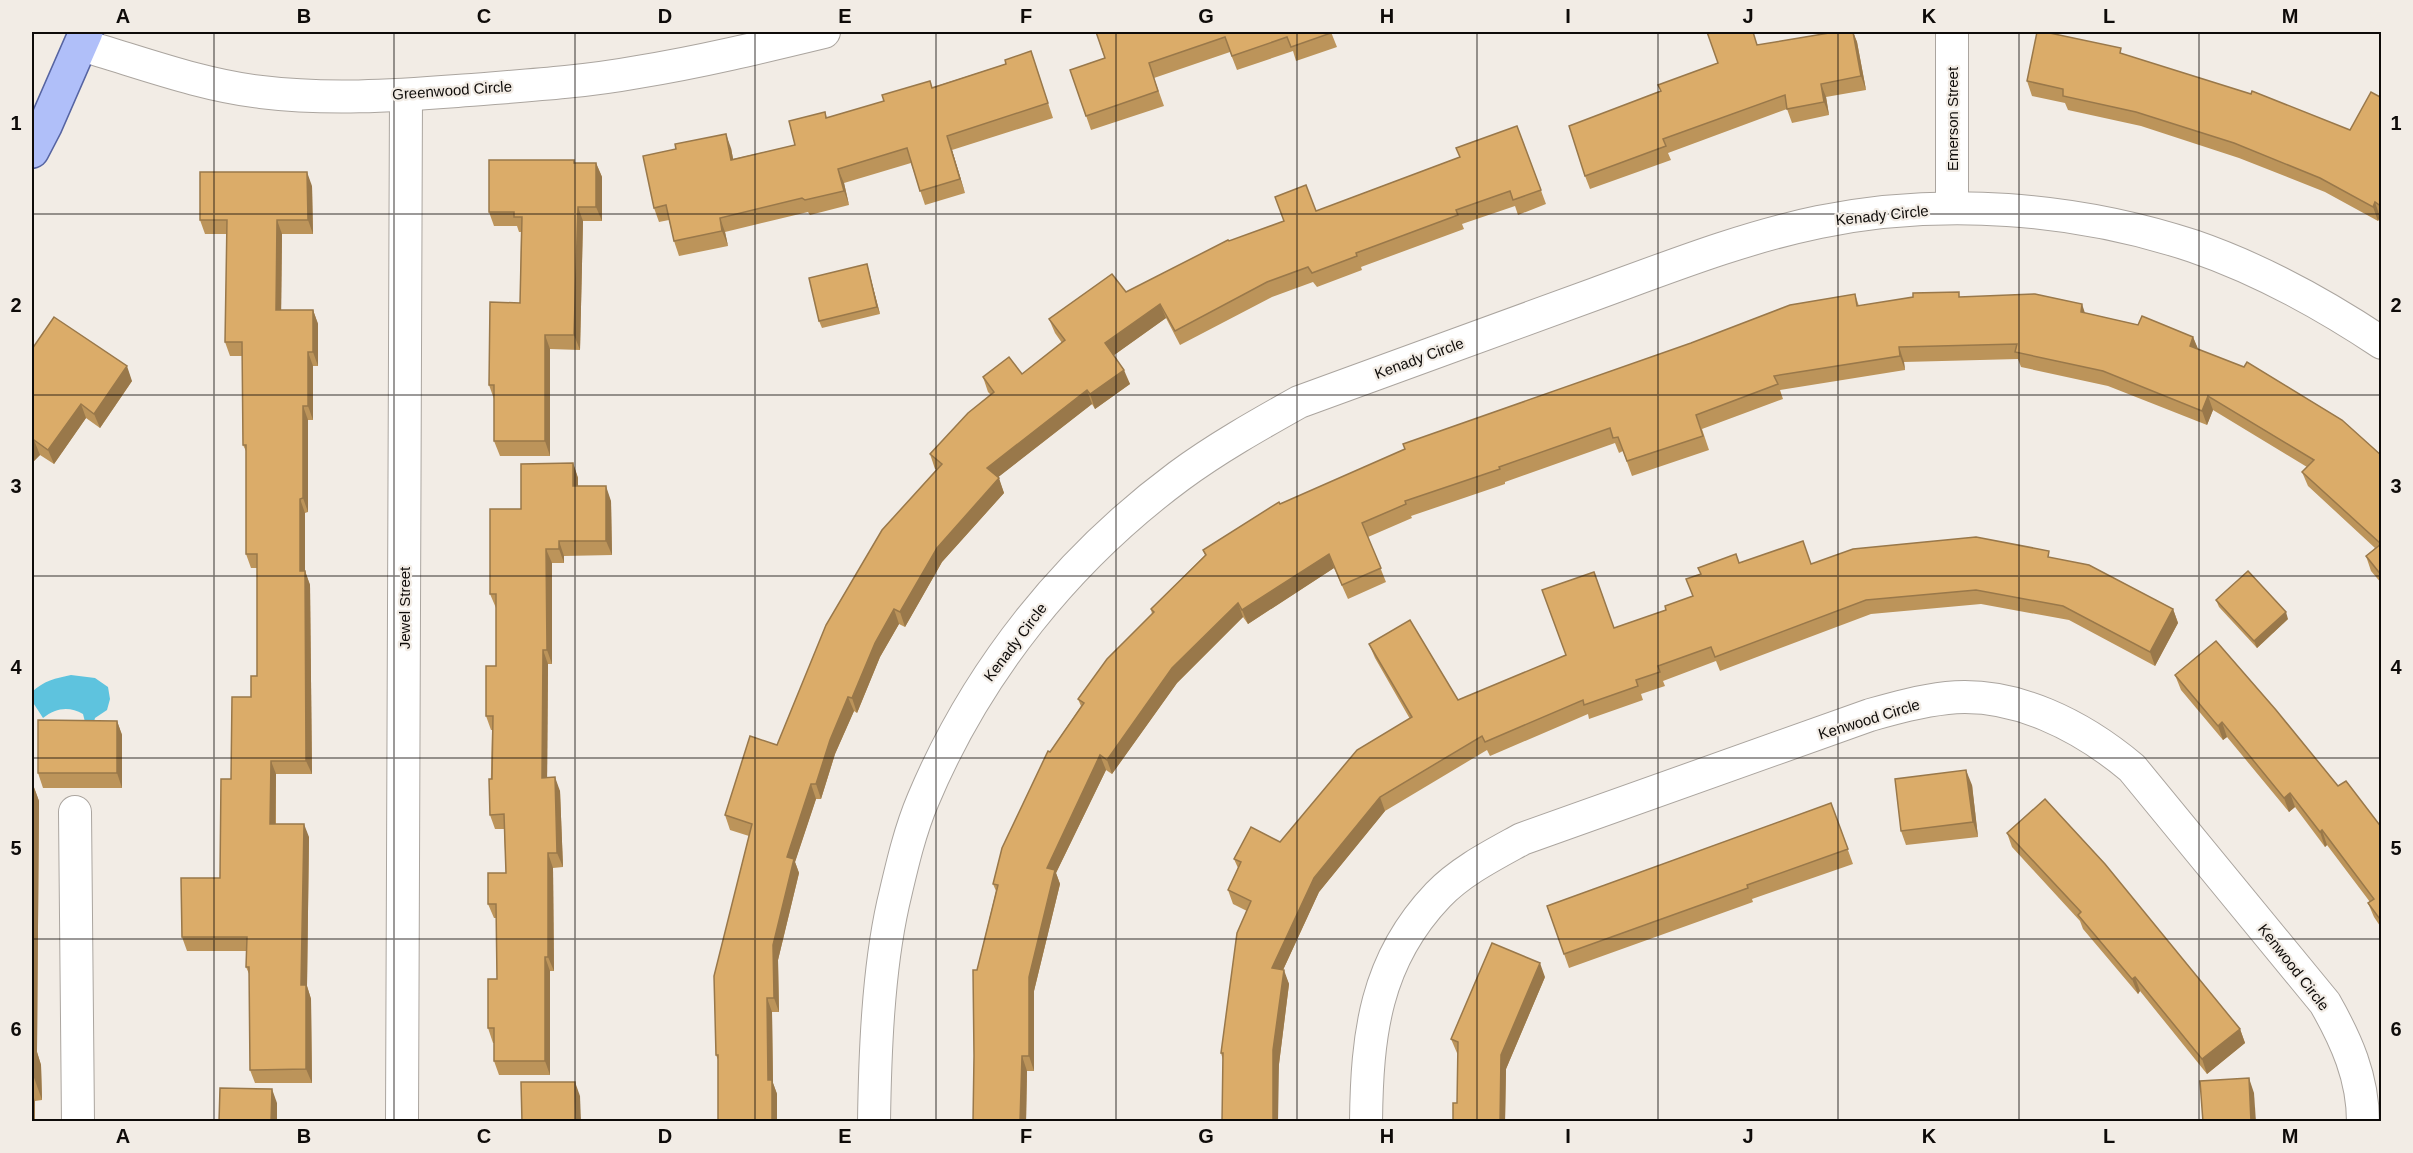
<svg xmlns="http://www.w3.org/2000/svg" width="2413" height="1153" viewBox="0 0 2413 1153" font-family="Arial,sans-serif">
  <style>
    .water { fill: #5ec3de }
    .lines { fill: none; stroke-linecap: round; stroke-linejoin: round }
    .minor-casing { stroke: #aba59f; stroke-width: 34 }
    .primary-casing { stroke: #5664a2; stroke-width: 36 }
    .minor { stroke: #fff; stroke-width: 32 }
    .primary { stroke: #b0bff9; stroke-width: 33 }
    .wall { fill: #bc945a }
    .shaded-wall { fill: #99784a }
    .building { fill: #dbac69; stroke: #99784a; stroke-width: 1.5 }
    .grid { fill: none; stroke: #0e0b09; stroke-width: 1.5; stroke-opacity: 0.55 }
    .labels { text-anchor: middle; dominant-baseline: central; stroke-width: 4.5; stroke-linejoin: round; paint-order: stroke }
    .street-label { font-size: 15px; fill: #0e0b09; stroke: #f2ece5 }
    .neatline { fill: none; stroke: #0e0b09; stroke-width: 2 }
    .grid-label { font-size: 20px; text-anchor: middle; font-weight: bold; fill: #0e0b09 }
  </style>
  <rect width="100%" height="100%" fill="#f2ece5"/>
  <path class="water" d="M71 675 95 678 108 687 110 699 107 710 95 718 94 722H85L83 714C69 706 56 708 43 718L32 701V692C43 681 56 678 71 675Z"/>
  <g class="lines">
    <g class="minor-casing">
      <g id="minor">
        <polyline points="1952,32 1952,207"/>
        <path d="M81 45C140 62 200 85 261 92 326 100 392 96 457 91 517 86 578 83 638 72 700 62 762 47 824 32"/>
        <polyline points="75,812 78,1122"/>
        <polyline points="402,1122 406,95"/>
        <path d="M874 1122C875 1053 878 972 893 904 901 870 909 833 923 800 977 671 1067 559 1179 476 1217 448 1258 425 1299 402 1398 366 1496 330 1595 294 1669 267 1742 238 1819 222 1942 197 2074 207 2193 246 2257 268 2325 305 2382 343"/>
        <path d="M1366 1122C1367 1035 1375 961 1438 895 1461 871 1493 855 1522 839L1870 715C1895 708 1920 701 1947 698 2015 691 2082 726 2132 768L2325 1003C2346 1040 2363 1077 2363 1122"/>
      </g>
    </g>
    <g class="primary-casing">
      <polyline id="primary" points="32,151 45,126 86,32"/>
    </g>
    <use href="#minor" class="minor"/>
    <use href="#primary" class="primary"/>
  </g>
  <g class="wall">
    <polygon points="1096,32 1331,32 1337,47 1296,61 1293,51 1237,70 1230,52 1154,78 1164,106 1091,130 1070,70 1105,58"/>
    <polygon points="1835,32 1853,32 1857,42 1866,90 1826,97 1829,115 1792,123 1787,109 1668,153 1671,160 1590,189 1585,176 1661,91 1718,63 1758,45"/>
    <polygon points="1031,51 1053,118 952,150 965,193 925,205 911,163 844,183 849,205 810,215 808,212 725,232 728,246 679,256 674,241 669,220 659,222 654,208 731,148 733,159 795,145 825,112 827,118 933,87 1006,64"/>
    <polygon points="2124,54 2350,130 2382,98 2382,217 2380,217 2378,221 2325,192 2239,158 2141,126 2068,110 2065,103 2032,96 2027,81"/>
    <polygon points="1517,126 1546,204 1518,215 1515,206 1462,224 1464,229 1361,267 1362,270 1317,287 1313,282 1272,297 1180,345 1166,318 1114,355 1130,384 1095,409 1092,404 998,477 1004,493 942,562 905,627 899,624 880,657 857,713 854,711 835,754 821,799 816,799 795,862 799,873 778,960 779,1012 772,1012 773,1083 777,1094 777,1122 718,1060 716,1055 749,836 730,830 725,815 777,745 937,470 935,469 930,454 991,395 988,392 983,377 1022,374 1062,343 1055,333 1049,319 1126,292 1229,241 1316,211 1460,157"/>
    <polygon points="574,163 596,163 602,177 602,221 583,221 580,350 550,349 550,456 500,456 494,441 494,399 489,385 520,303 521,232 519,232 517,226 494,226 489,212"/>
    <polygon points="312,186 313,234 282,234 281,310 313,310 318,324 318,366 313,366 313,420 308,420 308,512 305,513 305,571 310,585 312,774 276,774 276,824 309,837 307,986 311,999 312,1083 255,1083 250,1070 250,976 246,967 247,951 187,951 182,937 220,878 231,779 257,676 257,568 251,568 246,554 246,451 243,445 242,356 230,356 225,342 227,234 205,234 200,220"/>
    <polygon points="867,264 880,314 822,328 819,321"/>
    <polygon points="1855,294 1859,306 1961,297 2085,313 2193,337 2198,350 2382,456 2382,584 2371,571 2366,556 2375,548 2308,486 2302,472 2307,467 2213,410 2207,425 2108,386 2021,367 2018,359 1904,362 1905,370 1780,390 1783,399 1702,429 1709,450 1632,476 1623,451 1619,453 1615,443 1505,482 1505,484 1411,516 1412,518 1368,537 1386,582 1348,599 1334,568 1248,624 1243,617 1177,683 1112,774 1106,770 1056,873 1060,884 1034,991 1034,1071 1027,1071 1026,1122 973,1122 977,970 996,891 993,884 1050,752 1081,706 1078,699 1152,614 1151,609 1205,555 1203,550 1280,504"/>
    <polygon points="32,349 132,381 100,428 86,418 54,464 40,455 32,463"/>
    <polygon points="573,463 578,478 578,486 611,501 612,555 564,556 564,563 552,563 552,664 548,664 547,777 560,791 563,867 553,868 554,971 550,971 550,1075 499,1075 494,1061 494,1043 493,1043 488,1028 497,979 496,918 494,918 488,904 506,873 504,829 495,829 490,815 492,730 491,730 486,716 496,666 496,608 490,594 521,509"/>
    <polygon points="2051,558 2173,609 2178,623 2155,666 2069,620 1981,604 1871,614 1720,671 1716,661 1663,681 1665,686 1641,694 1643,700 1589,719 1588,714 1490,756 1487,750 1385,811 1319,892 1283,970 1289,984 1279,1064 1223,1060 1221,1053 1247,911 1233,904 1228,890 1238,868 1234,859 1280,842 1410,719 1375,658 1369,644 1458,700 1566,655 1614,628 1666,610 1692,596 1739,563 1811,564"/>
    <polygon points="2216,600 2288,619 2257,648 2219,607"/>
    <polygon points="2175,675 2338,786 2382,828 2382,929 2374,917 2368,903 2370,902 2327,845 2325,847 2295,807 2289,812 2227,737 2223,740 2181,690"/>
    <polygon points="117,721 122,735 122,788 43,788 38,773"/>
    <polygon points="32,782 39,801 37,1052 41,1065 42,1100 35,1101 32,1122"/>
    <polygon points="1972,785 1978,837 1906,845 1901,831"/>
    <polygon points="1831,803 1853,864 1752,899 1753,902 1569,968 1547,906"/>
    <polygon points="2007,833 2240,1029 2245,1043 2207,1074 2140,991 2138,994 2083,929 2080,921 2012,847"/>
    <polygon points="1545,977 1506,1069 1505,1122 1453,1122 1457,1103 1458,1054 1457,1053 1451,1039"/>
  </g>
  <g class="shaded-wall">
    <polygon points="1853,32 1857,42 1866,90 1861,76"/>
    <polygon points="1821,84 1826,97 1829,115 1824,102"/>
    <polygon points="726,134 731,148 736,174 731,160"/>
    <polygon points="947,136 952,150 965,193 960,179"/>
    <polygon points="596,163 602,177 602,221 596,207"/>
    <polygon points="838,169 844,183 849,205 844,191"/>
    <polygon points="307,172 312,186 313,234 308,220"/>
    <polygon points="2375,202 2380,217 2378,221 2373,207"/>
    <polygon points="578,207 583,221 580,350 574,335"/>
    <polygon points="720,218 725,232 728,246 722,231"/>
    <polygon points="277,220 282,234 281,324 276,310"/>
    <polygon points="867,264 869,272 880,314 877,307"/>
    <polygon points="1160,304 1166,318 1110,358 1105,343"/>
    <polygon points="2082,304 2087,319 2081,312"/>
    <polygon points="313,310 318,324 318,366 313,352"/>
    <polygon points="545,335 550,349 550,456 545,441"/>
    <polygon points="2193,337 2199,351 2190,346"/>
    <polygon points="1899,347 1904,362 1905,370 1900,356"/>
    <polygon points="308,352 313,366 313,420 308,406"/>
    <polygon points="127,366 132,381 100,428 94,414"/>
    <polygon points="1124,370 1130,384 1095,409 1090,394"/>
    <polygon points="1087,390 1092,404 992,482 987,468"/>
    <polygon points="2208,396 2213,410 2207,425 2202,411"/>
    <polygon points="81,404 86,418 54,464 48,450"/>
    <polygon points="303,406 308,420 308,512 303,498"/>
    <polygon points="34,440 40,455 32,463 32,443"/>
    <polygon points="573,463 578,478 578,501 573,486"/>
    <polygon points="999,478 1004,493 942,562 905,627 900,612 937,548"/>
    <polygon points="606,486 611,501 612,555 606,541"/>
    <polygon points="300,499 305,513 305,585 300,571"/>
    <polygon points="559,541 564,556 564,563 559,549"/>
    <polygon points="546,549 552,563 552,664 547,650"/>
    <polygon points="1329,554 1334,568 1248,624 1242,610"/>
    <polygon points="305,571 310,585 312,774 306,761"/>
    <polygon points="1238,603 1243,617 1177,683 1112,774 1107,760 1172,668"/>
    <polygon points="894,609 899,624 880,657 857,713 852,698 875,643"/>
    <polygon points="2173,609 2178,623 2155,666 2150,652"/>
    <polygon points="2286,612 2288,619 2257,648 2254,641"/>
    <polygon points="543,650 548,664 547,792 542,778"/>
    <polygon points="848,697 854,711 835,754 821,799 816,784 830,740"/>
    <polygon points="117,721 122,735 122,788 117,773"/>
    <polygon points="2222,722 2227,737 2223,740 2218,726"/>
    <polygon points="1100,755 1106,770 1056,873 1060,884 1034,991 1034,1071 1029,1056 1029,977 1047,868"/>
    <polygon points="271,761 276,774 275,837 270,824"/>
    <polygon points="1966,770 1972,785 1978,837 1973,822"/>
    <polygon points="555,777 560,791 563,867 557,853"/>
    <polygon points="32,782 39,801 37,1052 41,1065 42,1100 32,1072"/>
    <polygon points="811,784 816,799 795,862 799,873 778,960 779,1012 774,998 773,945 787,857"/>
    <polygon points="2290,793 2295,807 2289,812 2284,798"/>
    <polygon points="1380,797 1385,811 1319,892 1277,983 1272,968 1314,878"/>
    <polygon points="304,824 309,837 307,986 311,999 312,1083 306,1069 301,985"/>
    <polygon points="2322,830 2327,845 2325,847 2320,832"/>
    <polygon points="548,853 553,868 554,971 548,957"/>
    <polygon points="545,957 550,971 550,1075 545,1061"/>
    <polygon points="1540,963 1545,977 1506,1069 1505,1122 1500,1122 1501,1055"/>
    <polygon points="1284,970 1289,984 1279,1064 1278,1122 1273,1122 1273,1050"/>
    <polygon points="2135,977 2140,991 2138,994 2132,979"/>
    <polygon points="767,998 772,1012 773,1083 777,1094 777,1122 772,1122 768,1080"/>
    <polygon points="2240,1029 2245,1043 2207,1074 2202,1059"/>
    <polygon points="1022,1056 1027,1071 1026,1122 1020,1122"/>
    <polygon points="2249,1078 2254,1093 2256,1122 2251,1122"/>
    <polygon points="575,1082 580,1096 581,1122 576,1122"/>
    <polygon points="272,1089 277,1103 277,1122 271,1122"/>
    <polygon points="32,1092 35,1101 35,1122 32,1122"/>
  </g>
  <g class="building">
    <polygon points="1096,32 1331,32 1331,33 1291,47 1287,37 1232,56 1225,37 1149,63 1158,91 1086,116 1070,70 1105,58"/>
    <polygon points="1707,32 1753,32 1757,45 1835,32 1853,32 1861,76 1821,84 1824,102 1787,109 1785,95 1663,139 1666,146 1585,176 1569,126 1661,91 1658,85 1718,63"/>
    <polygon points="2037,32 2045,32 2121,48 2120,53 2251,94 2252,91 2350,130 2371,92 2382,98 2382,207 2375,202 2373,207 2320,178 2234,143 2136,112 2063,96 2063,89 2027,81"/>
    <polygon points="1031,51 1048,103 947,136 960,179 920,191 907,148 838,169 844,191 805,200 802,198 720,218 722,231 674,241 666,205 654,208 643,156 676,149 675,144 726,134 731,160 795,145 789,121 825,112 826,118 884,101 882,95 930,81 932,88 1006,64 1005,60"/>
    <polygon points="1517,126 1541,190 1513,200 1510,191 1456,210 1458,215 1356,253 1357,256 1312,273 1308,267 1267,282 1175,331 1160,304 1105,343 1124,370 1090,394 1087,390 987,468 999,478 937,548 900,612 894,609 875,643 852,698 848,697 830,740 816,784 811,784 787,857 794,859 773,945 774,998 767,998 768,1080 772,1080 772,1122 718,1122 718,1055 716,1055 714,976 752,824 725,815 750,736 777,745 826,625 882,530 942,464 930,454 968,413 994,392 983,377 1009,357 1022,374 1065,340 1049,319 1112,274 1126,292 1228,240 1229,241 1284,221 1275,197 1306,185 1316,211 1460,157 1456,148"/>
    <polygon points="489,160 574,160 574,163 596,163 596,207 578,207 574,335 545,335 545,441 494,441 494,385 489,385 490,302 520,303 522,217 514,217 514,212 489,212"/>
    <polygon points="200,172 307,172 308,220 277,220 276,310 313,310 313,352 308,352 308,406 303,406 303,498 300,499 300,571 305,571 306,761 271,761 270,824 304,824 301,985 306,985 306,1069 250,1070 249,967 246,967 247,937 182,937 181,878 220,878 221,779 231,779 232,697 251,697 251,676 257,676 257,554 246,554 246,445 243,445 242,342 225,342 227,220 200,220"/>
    <polygon points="867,264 877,307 819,321 809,278"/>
    <polygon points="1959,292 1959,297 2035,294 2082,304 2081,312 2138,325 2142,316 2193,337 2190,346 2244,367 2247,362 2342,420 2382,456 2382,576 2366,556 2381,544 2302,472 2314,460 2208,396 2202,411 2103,371 2015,352 2017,344 1899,347 1900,356 1774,376 1778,384 1696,415 1703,436 1627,461 1618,437 1613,438 1610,428 1499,467 1500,469 1405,501 1406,504 1362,523 1381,568 1342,585 1329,554 1242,610 1238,603 1172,668 1107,760 1100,755 1047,868 1055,870 1029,977 1029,1056 1022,1056 1020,1122 973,1122 974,1056 973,970 977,970 998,885 993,884 1002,848 1048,751 1050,752 1084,703 1078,699 1107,659 1154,612 1151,609 1206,555 1203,550 1279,502 1280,504 1405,449 1403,444 1691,343 1790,305 1855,294 1857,306 1913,297 1913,293"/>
    <polygon points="54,317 127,366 94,414 81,404 48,450 34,440 32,443 32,349"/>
    <polygon points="573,463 573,486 606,486 606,541 559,541 559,549 546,549 547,650 543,650 542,778 555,777 557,853 548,853 548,957 545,957 545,1061 494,1061 494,1028 488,1028 488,979 497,979 496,904 488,904 488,873 506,873 504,814 490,815 489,779 492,779 493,716 486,716 486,666 496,666 496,594 490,594 490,509 521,509 521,464"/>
    <polygon points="1976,537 2049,551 2048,557 2089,565 2173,609 2150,652 2063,606 1976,590 1866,600 1715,657 1711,647 1658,666 1660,672 1636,680 1638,686 1584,705 1583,700 1485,742 1482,736 1380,797 1314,878 1272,968 1284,970 1273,1050 1273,1122 1222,1122 1223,1053 1221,1053 1237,933 1251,901 1228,890 1241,862 1234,859 1251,827 1280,842 1357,750 1412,717 1369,644 1410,620 1458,700 1566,655 1542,590 1594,572 1614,628 1666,610 1665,606 1693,596 1686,579 1701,574 1698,568 1736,554 1739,563 1803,541 1811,564 1853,549"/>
    <polygon points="2248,571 2286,612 2254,641 2216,600"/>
    <polygon points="2216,641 2276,710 2338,786 2346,781 2382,828 2382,922 2368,903 2374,899 2322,830 2320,832 2290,793 2284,798 2222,722 2218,726 2175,675"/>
    <polygon points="38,720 117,721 117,773 38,773"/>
    <polygon points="1966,770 1973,822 1901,831 1895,779"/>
    <polygon points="2045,799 2105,864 2240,1029 2202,1059 2135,977 2132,979 2078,915 2081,912 2007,833"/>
    <polygon points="1831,803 1848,849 1747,885 1748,888 1564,954 1547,906"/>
    <polygon points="1492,943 1540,963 1501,1055 1500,1122 1453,1122 1453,1103 1457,1103 1458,1042 1451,1039"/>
    <polygon points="2249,1078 2251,1122 2203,1122 2200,1081"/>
    <polygon points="521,1082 575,1082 576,1122 522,1122"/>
    <polygon points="220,1088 272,1089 271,1122 219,1122"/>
  </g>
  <path class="grid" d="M214 32V1122M394 32V1122M575 32V1122M755 32V1122M936 32V1122M1116 32V1122M1297 32V1122M1477 32V1122M1658 32V1122M1838 32V1122M2019 32V1122M2199 32V1122M32 214H2382M32 395H2382M32 576H2382M32 758H2382M32 939H2382"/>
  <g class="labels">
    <g class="street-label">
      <text transform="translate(452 90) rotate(-4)">Greenwood Circle</text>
      <text transform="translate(1952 119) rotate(-90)">Emerson Street</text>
      <text transform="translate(1882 215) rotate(-6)">Kenady Circle</text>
      <text transform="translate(1419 358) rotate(-20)">Kenady Circle</text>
      <text transform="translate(404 608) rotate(-90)">Jewel Street</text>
      <text transform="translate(1015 642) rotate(-53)">Kenady Circle</text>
      <text transform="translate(1869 719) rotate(-17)">Kenwood Circle</text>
      <text transform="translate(2294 967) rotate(52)">Kenwood Circle</text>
    </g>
  </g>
  <rect width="2413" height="1153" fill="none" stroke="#f2ece5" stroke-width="66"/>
  <rect x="33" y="33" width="2347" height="1087" class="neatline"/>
  <g class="grid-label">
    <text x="123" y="23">A</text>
    <text x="304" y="23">B</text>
    <text x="484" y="23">C</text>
    <text x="665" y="23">D</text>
    <text x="845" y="23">E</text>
    <text x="1026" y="23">F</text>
    <text x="1206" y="23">G</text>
    <text x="1387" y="23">H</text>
    <text x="1568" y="23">I</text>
    <text x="1748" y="23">J</text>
    <text x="1929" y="23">K</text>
    <text x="2109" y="23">L</text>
    <text x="2290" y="23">M</text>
    <text x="16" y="130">1</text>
    <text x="2396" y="130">1</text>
    <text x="16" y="312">2</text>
    <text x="2396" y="312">2</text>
    <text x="16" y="493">3</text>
    <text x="2396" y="493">3</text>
    <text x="16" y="674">4</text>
    <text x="2396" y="674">4</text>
    <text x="16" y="855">5</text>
    <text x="2396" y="855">5</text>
    <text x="16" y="1036">6</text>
    <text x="2396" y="1036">6</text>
    <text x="123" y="1143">A</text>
    <text x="304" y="1143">B</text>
    <text x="484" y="1143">C</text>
    <text x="665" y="1143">D</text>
    <text x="845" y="1143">E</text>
    <text x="1026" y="1143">F</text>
    <text x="1206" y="1143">G</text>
    <text x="1387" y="1143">H</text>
    <text x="1568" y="1143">I</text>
    <text x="1748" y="1143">J</text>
    <text x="1929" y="1143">K</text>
    <text x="2109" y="1143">L</text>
    <text x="2290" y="1143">M</text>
  </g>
</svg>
